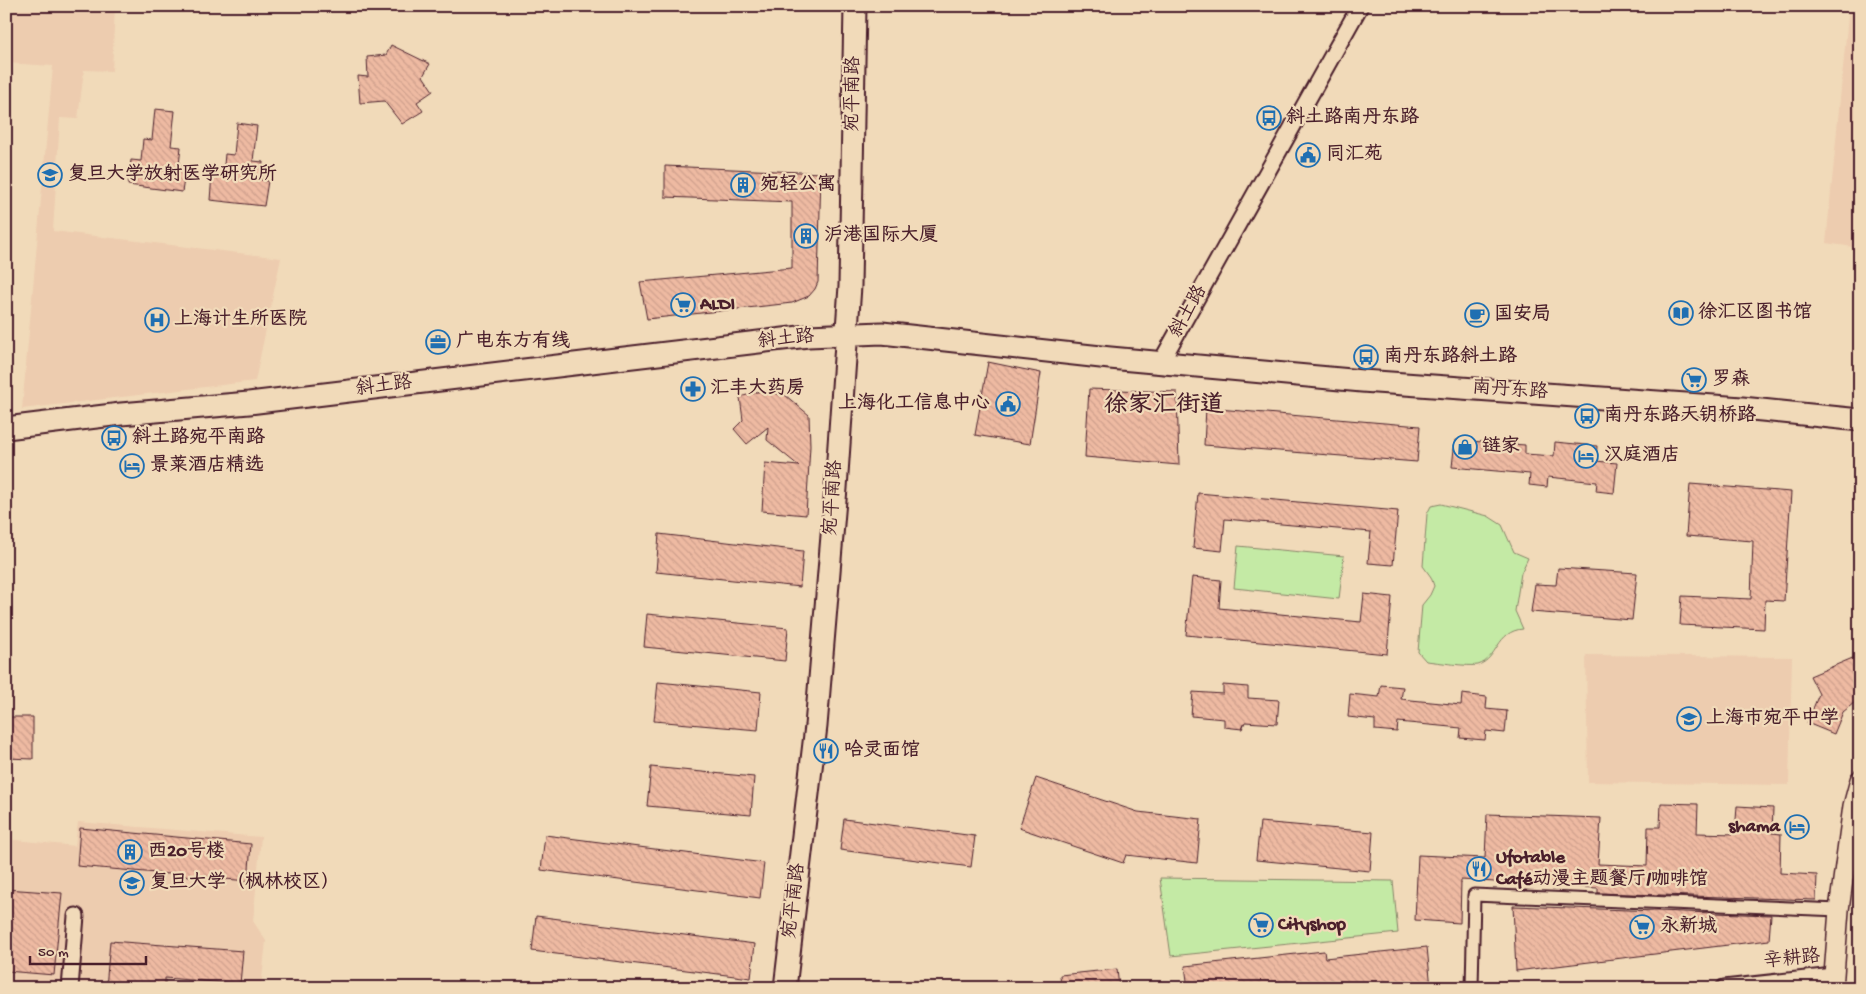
<svg xmlns="http://www.w3.org/2000/svg" width="1866" height="994" viewBox="0 0 1866 994" font-family="'Gochi Hand','LXGW WenKai TC',sans-serif">
  <style>
    .built { fill: #edccaf }
    .park { fill: #c4eaa5; stroke: #878468 }
    .building { fill: url(#building-back-hatch); stroke: #4a1f2b }
    .lines { fill: none; stroke-linecap: round; stroke-linejoin: round }
    .pedestrian-casing { stroke: #4a1f2b; stroke-width: 15 }
    .minor-casing { stroke: #4a1f2b; stroke-width: 19 }
    .tertiary-casing { stroke: #4a1f2b; stroke-width: 22 }
    .secondary-casing { stroke: #4a1f2b; stroke-width: 25 }
    .pedestrian { stroke: #f1dab9; stroke-width: 11 }
    .minor { stroke: #f1dab9; stroke-width: 15 }
    .tertiary { stroke: #f1dab9; stroke-width: 19 }
    .secondary { stroke: #f1dab9; stroke-width: 21 }
    .labels { text-anchor: middle; dominant-baseline: central; stroke-width: 4.5; stroke-linejoin: round; paint-order: stroke }
    .street-label { font-size: 19px; fill: #4a1f2b; stroke: #f1dab9 }
    .poi-label { font-size: 19px; font-weight: bold; fill: #4a1f2b; stroke: #f1dab9; text-anchor: start }
    .district-label { font-size: 24px; font-weight: bold; fill: #4a1f2b; stroke: #f1dab9 }
  </style>
  <defs>
    <pattern id="building-back-hatch" width="6" height="6" patternUnits="userSpaceOnUse" patternTransform="scale(1.25)"><rect width="6" height="6" fill="#eebaa2"/><path d="M-1 5l2 2M0 0l6 6M5-1l2 2" fill="none" stroke="#ce9f8c"/></pattern>
  </defs>
  <rect width="100%" height="100%" fill="#f1dab9"/>
  <filter id="ink" filterUnits="userSpaceOnUse"><feTurbulence type="fractalNoise" baseFrequency=".02" numOctaves="2"/><feDisplacementMap in="SourceGraphic" scale="10" xChannelSelector="R" yChannelSelector="G"/><feConvolveMatrix kernelMatrix="1 2 1 2 8 2 1 2 1" color-interpolation-filters="sRGB"/></filter>
  <g filter="url(#ink)">
    <g class="built">
      <polygon points="6,6 115,6 112,71 84,70 78,119 60,118 53,231 281,258 255,381 22,409 53,66 6,63"/>
      <polygon points="1849,6 1860,6 1860,248 1826,243"/>
      <polygon points="1586,655 1792,657 1789,785 1588,782"/>
      <polygon points="78,822 261,837 253,921 266,941 261,988 6,988 6,839 75,846"/>
    </g>
    <g class="park">
      <path d="M1441 504 1488 516 1502 525 1514 552 1528 558 1521 573 1515 611 1523 629C1496 631 1498 659 1478 665 1468 667 1437 662 1426 661L1418 652 1422 605 1430 595 1434 586 1431 577 1423 566 1427 514 1431 506Z"/>
      <polygon points="1238,546 1344,556 1339,599 1234,588"/>
      <polygon points="1160,878 1393,881 1398,933 1171,956"/>
    </g>
    <g class="building">
      <polygon points="391,45 430,64 423,76 433,91 417,102 423,111 402,124 384,101 360,103 358,76 368,77 367,57 386,55"/>
      <polygon points="155,109 175,111 171,146 181,147 179,165 186,166 182,192 128,185 131,160 141,161 143,139 152,140"/>
      <polygon points="237,123 257,126 253,161 263,162 261,180 268,181 264,206 210,200 212,175 223,176 225,154 234,155"/>
      <polygon points="665,166 821,173 818,282 815,289 809,296 792,303 647,319 640,282 792,268 792,202 665,197"/>
      <polygon points="988,362 1041,373 1030,444 975,435"/>
      <polygon points="1089,389 1177,392 1179,465 1085,457"/>
      <polygon points="761,391 785,395 809,415 810,446 806,515 762,511 765,463 799,466 767,440 768,427 747,444 734,429 743,420 740,397"/>
      <polygon points="1206,408 1420,426 1417,462 1204,445"/>
      <polygon points="1455,440 1525,445 1525,454 1554,456 1555,442 1597,446 1596,461 1617,463 1614,493 1596,491 1597,482 1548,477 1547,487 1529,485 1530,474 1452,467"/>
      <polygon points="1690,484 1791,492 1784,601 1765,600 1764,629 1680,625 1682,596 1751,599 1753,541 1686,536"/>
      <polygon points="1198,493 1398,511 1393,565 1368,563 1371,532 1225,519 1222,551 1193,548"/>
      <polygon points="659,534 803,551 800,587 656,572"/>
      <polygon points="1558,568 1637,573 1632,620 1531,612 1535,584 1556,585"/>
      <polygon points="1192,577 1221,580 1219,608 1361,622 1364,594 1392,597 1387,654 1186,635"/>
      <polygon points="647,614 788,628 785,661 644,647"/>
      <polygon points="1855,657 1860,667 1860,698 1843,712 1834,734 1807,723 1819,694 1810,676"/>
      <polygon points="658,682 761,692 758,730 654,721"/>
      <polygon points="1223,685 1248,687 1248,698 1279,700 1277,724 1245,722 1242,729 1224,727 1224,719 1191,716 1193,692 1223,694"/>
      <polygon points="1381,685 1403,687 1401,699 1461,705 1462,694 1487,697 1486,709 1507,711 1505,733 1486,731 1485,740 1460,738 1461,728 1398,722 1397,732 1375,730 1375,720 1348,717 1350,694 1379,697"/>
      <polygon points="6,717 33,717 33,759 6,758"/>
      <polygon points="651,767 754,777 751,815 647,806"/>
      <polygon points="1036,778 1138,812 1201,819 1197,863 1126,855 1123,863 1019,828"/>
      <polygon points="1661,803 1698,804 1697,833 1735,834 1737,806 1773,808 1772,833 1781,834 1780,873 1817,875 1816,900 1598,893 1598,888 1461,880 1460,923 1415,920 1418,855 1485,858 1487,814 1601,818 1598,864 1647,866 1648,827 1660,827"/>
      <polygon points="844,819 975,836 971,867 840,850"/>
      <polygon points="1260,822 1373,832 1370,871 1256,860"/>
      <polygon points="80,828 251,844 248,881 77,866"/>
      <polygon points="545,835 764,863 760,898 541,870"/>
      <polygon points="6,889 62,893 54,975 6,971"/>
      <polygon points="1513,906 1771,915 1769,940 1516,971"/>
      <polygon points="536,916 755,944 751,978 532,951"/>
      <polygon points="110,941 243,951 240,984 165,978 165,988 106,988"/>
      <polygon points="1427,947 1431,988 1188,988 1185,966 1324,951 1325,958"/>
      <polygon points="1117,969 1119,988 1061,988 1060,975"/>
    </g>
    <g class="lines">
      <g class="pedestrian-casing">
        <polyline id="pedestrian" points="1472,988 1474,895 1839,910"/>
      </g>
      <g class="minor-casing">
        <g id="minor">
          <polyline points="1161,362 1360,6"/>
          <polyline points="70,988 76,916"/>
          <polyline points="1724,988 1833,976"/>
        </g>
      </g>
      <g class="tertiary-casing">
        <polyline id="tertiary" points="1833,988 1839,910 1853,806 1860,780"/>
      </g>
      <g class="secondary-casing">
        <g id="secondary">
          <polyline points="6,428 121,414 249,403 808,336 882,333 1110,358 1362,381 1742,408 1860,420"/>
          <polyline points="785,988 816,726 836,488 850,286 855,6"/>
        </g>
      </g>
      <use href="#pedestrian" class="pedestrian"/>
      <use href="#minor" class="minor"/>
      <use href="#tertiary" class="tertiary"/>
      <use href="#secondary" class="secondary"/>
    </g>
  </g>
  <defs>
    <g id="bus-ring" transform="scale(1.25)"><circle r="9.5" fill="#f1dab9" stroke="#1f6fb2" stroke-width="1.5"/><path d="M-5-6H5V4H4V6H2V4H-2V6H-4V4H-5ZM-3.5-4V0h7V-4ZM-3.5 1.2v1.5H-2V1.2ZM2 1.2v1.5H3.5V1.2Z" fill="#1f6fb2"/></g>
    <g id="civic-ring" transform="scale(1.25)"><circle r="9.5" fill="#f1dab9" stroke="#1f6fb2" stroke-width="1.5"/><path d="M-.6-6.5H3V-4.5H.6V-3L4-1V1h2V6H-6V1h2V-1L-.6-3ZM-1.2 2.5V6h2.4V2.5Z" fill="#1f6fb2"/></g>
    <g id="university-ring" transform="scale(1.25)"><circle r="9.5" fill="#f1dab9" stroke="#1f6fb2" stroke-width="1.5"/><path d="M0-5L7-2L0 1L-7-2ZM-4 1L0 2.5L4 1V4Q0 6-4 4Z" fill="#1f6fb2"/></g>
    <g id="building-ring" transform="scale(1.25)"><circle r="9.5" fill="#f1dab9" stroke="#1f6fb2" stroke-width="1.5"/><path d="M-4-6H4V6H1V3H-1V6H-4ZM-2.5-4.3h1.7v1.8h-1.7ZM.8-4.3h1.7v1.8H.8ZM-2.5-1h1.7V.8h-1.7ZM.8-1h1.7V.8H.8Z" fill="#1f6fb2"/></g>
    <g id="supermarket-ring" transform="scale(1.25)"><circle r="9.5" fill="#f1dab9" stroke="#1f6fb2" stroke-width="1.5"/><path d="M-6-5.5h2.5l.6 2H6L4.5 2H-2.5L-4.4-4H-6ZM-1.5 3.2a1.3 1.3 0 1 0 .1 0ZM3 3.2a1.3 1.3 0 1 0 .1 0Z" fill="#1f6fb2"/></g>
    <g id="library-ring" transform="scale(1.25)"><circle r="9.5" fill="#f1dab9" stroke="#1f6fb2" stroke-width="1.5"/><path d="M-6-4Q-3-5.5-.7-3.5V5Q-3 3-6 4ZM6-4Q3-5.5 .7-3.5V5Q3 3 6 4Z" fill="#1f6fb2"/></g>
    <g id="cafe-ring" transform="scale(1.25)"><circle r="9.5" fill="#f1dab9" stroke="#1f6fb2" stroke-width="1.5"/><path d="M-5.5-4.5H6V0H3Q3 3.5 0 3.5H-2.5Q-5.5 3.5-5.5 0ZM3-3.2v2h1.7v-2ZM-6 4.5H4V6H-6Z" fill="#1f6fb2"/></g>
    <g id="hospital-ring" transform="scale(1.25)"><circle r="9.5" fill="#f1dab9" stroke="#1f6fb2" stroke-width="1.5"/><path d="M-5-5h3v3.5h4V-5h3V5h-3V1.5h-4V5h-3Z" fill="#1f6fb2"/></g>
    <g id="office-ring" transform="scale(1.25)"><circle r="9.5" fill="#f1dab9" stroke="#1f6fb2" stroke-width="1.5"/><path d="M-6-3h4V-5.5h4V-3h4V5H-6ZM-1-4.5V-3h2v-1.5ZM-6 0V1H6V0Z" fill="#1f6fb2"/></g>
    <g id="pharmacy-ring" transform="scale(1.25)"><circle r="9.5" fill="#f1dab9" stroke="#1f6fb2" stroke-width="1.5"/><path d="M-2-6h4v4h4v4h-4v4h-4v-4h-4v-4h4Z" fill="#1f6fb2"/></g>
    <g id="shop-ring" transform="scale(1.25)"><circle r="9.5" fill="#f1dab9" stroke="#1f6fb2" stroke-width="1.5"/><path d="M-5-2.5h2.3a2.7 3.5 0 0 1 5.4 0H5L5.5 6h-11ZM-1.5-2.5h3a1.5 2.3 0 0 0-3 0Z" fill="#1f6fb2"/></g>
    <g id="hotel-ring" transform="scale(1.25)"><circle r="9.5" fill="#f1dab9" stroke="#1f6fb2" stroke-width="1.5"/><path d="M-6-4.5h1.5V1H6V5H4.5V3h-9V5H-6ZM-4 0a1.8 1.8 0 1 1 3.6 0ZM.5 0V-2.5h3Q6-2.5 6 0Z" fill="#1f6fb2"/></g>
    <g id="school-ring" transform="scale(1.25)"><circle r="9.5" fill="#f1dab9" stroke="#1f6fb2" stroke-width="1.5"/><path d="M0-5L7-2L0 1L-7-2ZM-4 1L0 2.5L4 1V4Q0 6-4 4Z" fill="#1f6fb2"/></g>
    <g id="restaurant-ring" transform="scale(1.25)"><circle r="9.5" fill="#f1dab9" stroke="#1f6fb2" stroke-width="1.5"/><path d="M-5-6h1v4h1v-4h1v4h1v-4h1v5L-1.5 .5V6h-2V.5L-5-1ZM5-6V6H3V1.5H1.5Q1.5-4 5-6Z" fill="#1f6fb2"/></g>
  </defs>
  <g fill-rule="evenodd">
    <use href="#bus-ring" x="1269" y="118"/>
    <use href="#civic-ring" x="1308" y="155"/>
    <use href="#university-ring" x="50" y="175"/>
    <use href="#building-ring" x="743" y="185"/>
    <use href="#building-ring" x="806" y="236"/>
    <use href="#supermarket-ring" x="683" y="305"/>
    <use href="#library-ring" x="1681" y="313"/>
    <use href="#cafe-ring" x="1477" y="315"/>
    <use href="#hospital-ring" x="157" y="320"/>
    <use href="#office-ring" x="438" y="342"/>
    <use href="#bus-ring" x="1366" y="357"/>
    <use href="#supermarket-ring" x="1694" y="380"/>
    <use href="#pharmacy-ring" x="693" y="389"/>
    <use href="#civic-ring" x="1008" y="404"/>
    <use href="#bus-ring" x="1587" y="416"/>
    <use href="#bus-ring" x="114" y="438"/>
    <use href="#shop-ring" x="1465" y="447"/>
    <use href="#hotel-ring" x="1586" y="456"/>
    <use href="#hotel-ring" x="132" y="466"/>
    <use href="#school-ring" x="1689" y="719"/>
    <use href="#restaurant-ring" x="826" y="751"/>
    <use href="#hotel-ring" x="1797" y="827"/>
    <use href="#building-ring" x="130" y="852"/>
    <use href="#restaurant-ring" x="1479" y="869"/>
    <use href="#university-ring" x="132" y="883"/>
    <use href="#supermarket-ring" x="1261" y="925"/>
    <use href="#supermarket-ring" x="1642" y="927"/>
  </g>
  <g class="labels">
    <g class="street-label">
      <text transform="translate(854 94) rotate(-89)">宛平南路</text>
      <text transform="translate(1189 312) rotate(-61)">斜土路</text>
      <text transform="translate(786 340) rotate(-6)">斜土路</text>
      <text transform="translate(384 387) rotate(-7)">斜土路</text>
      <text transform="translate(1510 391) rotate(4)">南丹东路</text>
      <text transform="translate(834 498) rotate(-86)">宛平南路</text>
      <text transform="translate(795 901) rotate(-83)">宛平南路</text>
      <text transform="translate(1792 960) rotate(-6)">辛耕路</text>
    </g>
    <g class="poi-label">
      <text x="1286" y="118">斜土路南丹东路</text>
      <text x="1326" y="155">同汇苑</text>
      <text x="68" y="175">复旦大学放射医学研究所</text>
      <text x="760" y="185">宛轻公寓</text>
      <text x="824" y="236">沪港国际大厦</text>
      <text x="700" y="305">ALDI</text>
      <text x="1698" y="313">徐汇区图书馆</text>
      <text x="1494" y="315">国安局</text>
      <text x="174" y="320">上海计生所医院</text>
      <text x="456" y="342">广电东方有线</text>
      <text x="1384" y="357">南丹东路斜土路</text>
      <text x="1712" y="380">罗森</text>
      <text x="710" y="389">汇丰大药房</text>
      <text x="990" y="404" text-anchor="end">上海化工信息中心</text>
      <text x="1604" y="416">南丹东路天钥桥路</text>
      <text x="132" y="438">斜土路宛平南路</text>
      <text x="1482" y="447">链家</text>
      <text x="1604" y="456">汉庭酒店</text>
      <text x="150" y="466">景莱酒店精选</text>
      <text x="1706" y="719">上海市宛平中学</text>
      <text x="844" y="751">哈灵面馆</text>
      <text x="1780" y="827" text-anchor="end">shama</text>
      <text x="148" y="852">西20号楼</text>
      <text x="1496" y="858">Ufotable<tspan x="1496" dy="22">Café动漫主题餐厅/咖啡馆</tspan></text>
      <text x="150" y="883">复旦大学（枫林校区）</text>
      <text x="1278" y="925">Cityshop</text>
      <text x="1660" y="927">永新城</text>
    </g>
    <g class="district-label">
      <text x="1164" y="406">徐家汇街道</text>
    </g>
  </g>
  <rect width="1866" height="994" fill="none" stroke="#f1dab9" stroke-width="25"/>
  <rect x="12" y="12" width="1841" height="969" fill="none" stroke="#4a1f2b" stroke-width="2" filter="url(#ink)"/>
  <path d="M30 956v8h116v-8" fill="none" stroke="#4a1f2b" stroke-width="2.5"/>
  <text x="38" y="956" font-size="15" fill="#4a1f2b" stroke="#f1dab9" stroke-width="4" paint-order="stroke">50 m</text>
</svg>
